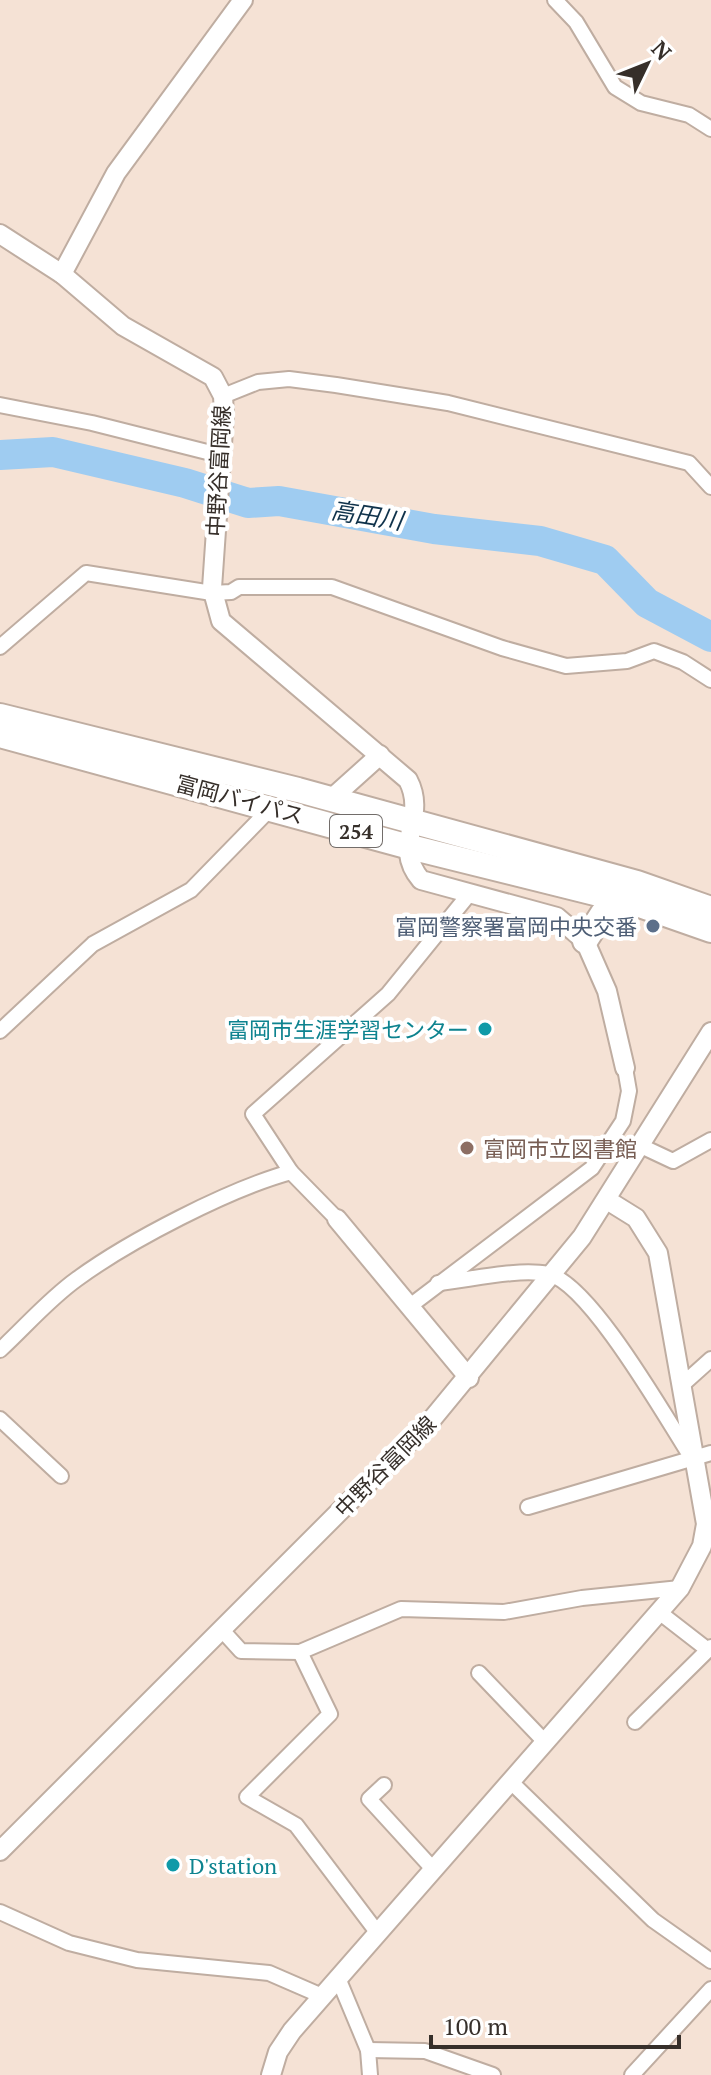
<svg xmlns="http://www.w3.org/2000/svg" width="711" height="2075" viewBox="0 0 711 2075" font-family="'PT Serif','Noto Sans JP',serif">
  <style>
    .lines { fill: none; stroke-linecap: round; stroke-linejoin: round }
    .river { stroke: #9fccf1; stroke-width: 30 }
    .street-casing { stroke: #bfada1; stroke-width: 18 }
    .secondary-casing { stroke: #bfada1; stroke-width: 22 }
    .highway-casing { stroke: #bfada1; stroke-width: 28 }
    .street { stroke: #fff; stroke-width: 14 }
    .secondary { stroke: #fff; stroke-width: 18 }
    .highway { stroke: #fff; stroke-width: 24 }
    .service-dot { fill: #5c6f8a; stroke: #fff; stroke-width: 3 }
    .culture-dot { fill: #0f9aa8; stroke: #fff; stroke-width: 3 }
    .education-dot { fill: #8d6e63; stroke: #fff; stroke-width: 3 }
    .labels { text-anchor: middle; dominant-baseline: central; stroke-width: 8; stroke-linejoin: round; paint-order: stroke }
    .shield { fill: #fff; stroke: #726d6a; stroke-width: 2 }
    .shield-label { font-size: 20px; font-weight: bold; fill: #362f2a }
    .street-label { font-size: 22px; fill: #362f2a; stroke: #fff }
    .service-label { font-size: 22px; fill: #4e5e75; stroke: #fff; text-anchor: end }
    .culture-label { font-size: 22px; fill: #0d838f; stroke: #fff; text-anchor: end }
    .education-label { font-size: 22px; fill: #785e54; stroke: #fff; text-anchor: start }
    .water-label { font-size: 24px; font-style: italic; fill: #0f324b; stroke: #fff }
  </style>
  <rect width="100%" height="100%" fill="#f5e2d5"/>
  <g class="lines">
    <polyline class="river" points="0,455 53,452 185,483 248,503 279,501 434,529 540,541 605,560 647,603 711,637"/>
    <g class="street-casing">
      <g id="street">
        <polyline points="555,0 576,22 615,87 641,103 689,115 711,129"/>
        <polyline points="223,396 258,382 289,379 336,385 448,403 689,463 711,487"/>
        <polyline points="0,405 92,423 219,455"/>
        <polyline points="0,647 86,573 212,593 231,592 239,587 332,587 502,648 566,666 627,661 654,651 683,662 711,680"/>
        <polyline points="0,1031 93,944 191,890 272,807"/>
        <polyline points="641,1146 673,1161 711,1140"/>
        <polyline points="291,1172 253,1114 388,994 470,893"/>
        <path d="M438 1283C469 1280 518 1268 548 1274 590 1283 667 1420 693 1460"/>
        <polyline points="410,1306 592,1168 623,1121 629,1091 625,1068"/>
        <path d="M0 1350C25 1327 49 1299 77 1279 129 1241 229 1189 291 1172L337 1219"/>
        <polyline points="682,1385 711,1359"/>
        <polyline points="0,1419 61,1476"/>
        <polyline points="528,1507 711,1453"/>
        <polyline points="659,1612 708,1650"/>
        <polyline points="221,1629 241,1651 300,1652 401,1609 504,1612 582,1598 680,1588"/>
        <polyline points="300,1652 330,1714 247,1797 296,1825 377,1932"/>
        <polyline points="479,1673 545,1742"/>
        <polyline points="635,1722 711,1647"/>
        <polyline points="511,1782 653,1920 711,1961"/>
        <polyline points="384,1785 369,1799 433,1869"/>
        <polyline points="0,1912 69,1943 137,1960 269,1973 322,1996"/>
        <polyline points="338,1978 368,2050 370,2075"/>
        <polyline points="368,2050 425,2051 493,2075"/>
        <polyline points="632,2075 711,1989"/>
      </g>
    </g>
    <g class="secondary-casing">
      <g id="secondary">
        <path d="M0 234 62 274 123 326 213 377 223 396 224 415 212 588 221 621 408 780C428 818 391 845 421 880L557 917 585 941 607 991 625 1068"/>
        <polyline points="62,274 116,173 243,0"/>
        <polyline points="331,799 380,755"/>
        <polyline points="337,1219 469,1378"/>
        <polyline points="0,1851 433,1418 582,1237 711,1032"/>
        <polyline points="271,2075 278,2052 292,2031 680,1588 702,1546 706,1524 658,1253 636,1218 607,1200"/>
      </g>
    </g>
    <g class="highway-casing">
      <g id="highway">
        <polyline points="0,716 298,790 637,883 711,909"/>
        <polyline points="0,735 406,846 631,902 711,930"/>
        <polyline points="585,941 603,913 631,902"/>
      </g>
    </g>
    <use href="#street" class="street"/>
    <use href="#secondary" class="secondary"/>
    <use href="#highway" class="highway"/>
  </g>
  <circle class="service-dot" cx="653" cy="926" r="8"/>
  <g class="culture-dot">
    <circle cx="485" cy="1029" r="8"/>
    <circle cx="173" cy="1865" r="8"/>
  </g>
  <circle class="education-dot" cx="467" cy="1148" r="8"/>
  <g class="labels">
    <rect class="shield" x="330" y="815" width="52" height="32" rx="6"/>
    <g class="shield-label">
      <text x="356" y="831">254</text>
    </g>
    <g class="street-label">
      <text transform="translate(218 471) rotate(-87)">中野谷富岡線</text>
      <text transform="translate(240 799) rotate(15)">富岡バイパス</text>
      <text transform="translate(385 1466) rotate(-45)">中野谷富岡線</text>
    </g>
    <g class="service-label">
      <text x="637" y="926">富岡警察署富岡中央交番</text>
    </g>
    <g class="culture-label">
      <text x="469" y="1029">富岡市生涯学習センター</text>
      <text x="189" y="1865" text-anchor="start">D'station</text>
    </g>
    <g class="education-label">
      <text x="483" y="1148">富岡市立図書館</text>
    </g>
    <g class="water-label">
      <text transform="translate(367 515) rotate(9)">高田川</text>
    </g>
  </g>
  <g transform="translate(647 64) rotate(47)" stroke="#ffffff" stroke-width="6" paint-order="stroke">
  <path d="M0-6L14 30L0 20L-14 30Z" fill="#362f2a"/>
  <text y="-12" font-size="22" font-weight="bold" text-anchor="middle" fill="#362f2a">N</text>
  </g>
  <path d="M431 2035v12h248v-12" fill="none" stroke="#362f2a" stroke-width="4"/>
  <text x="443" y="2035" font-size="24" fill="#362f2a" stroke="#ffffff" stroke-width="6" paint-order="stroke">100 m</text>
</svg>
